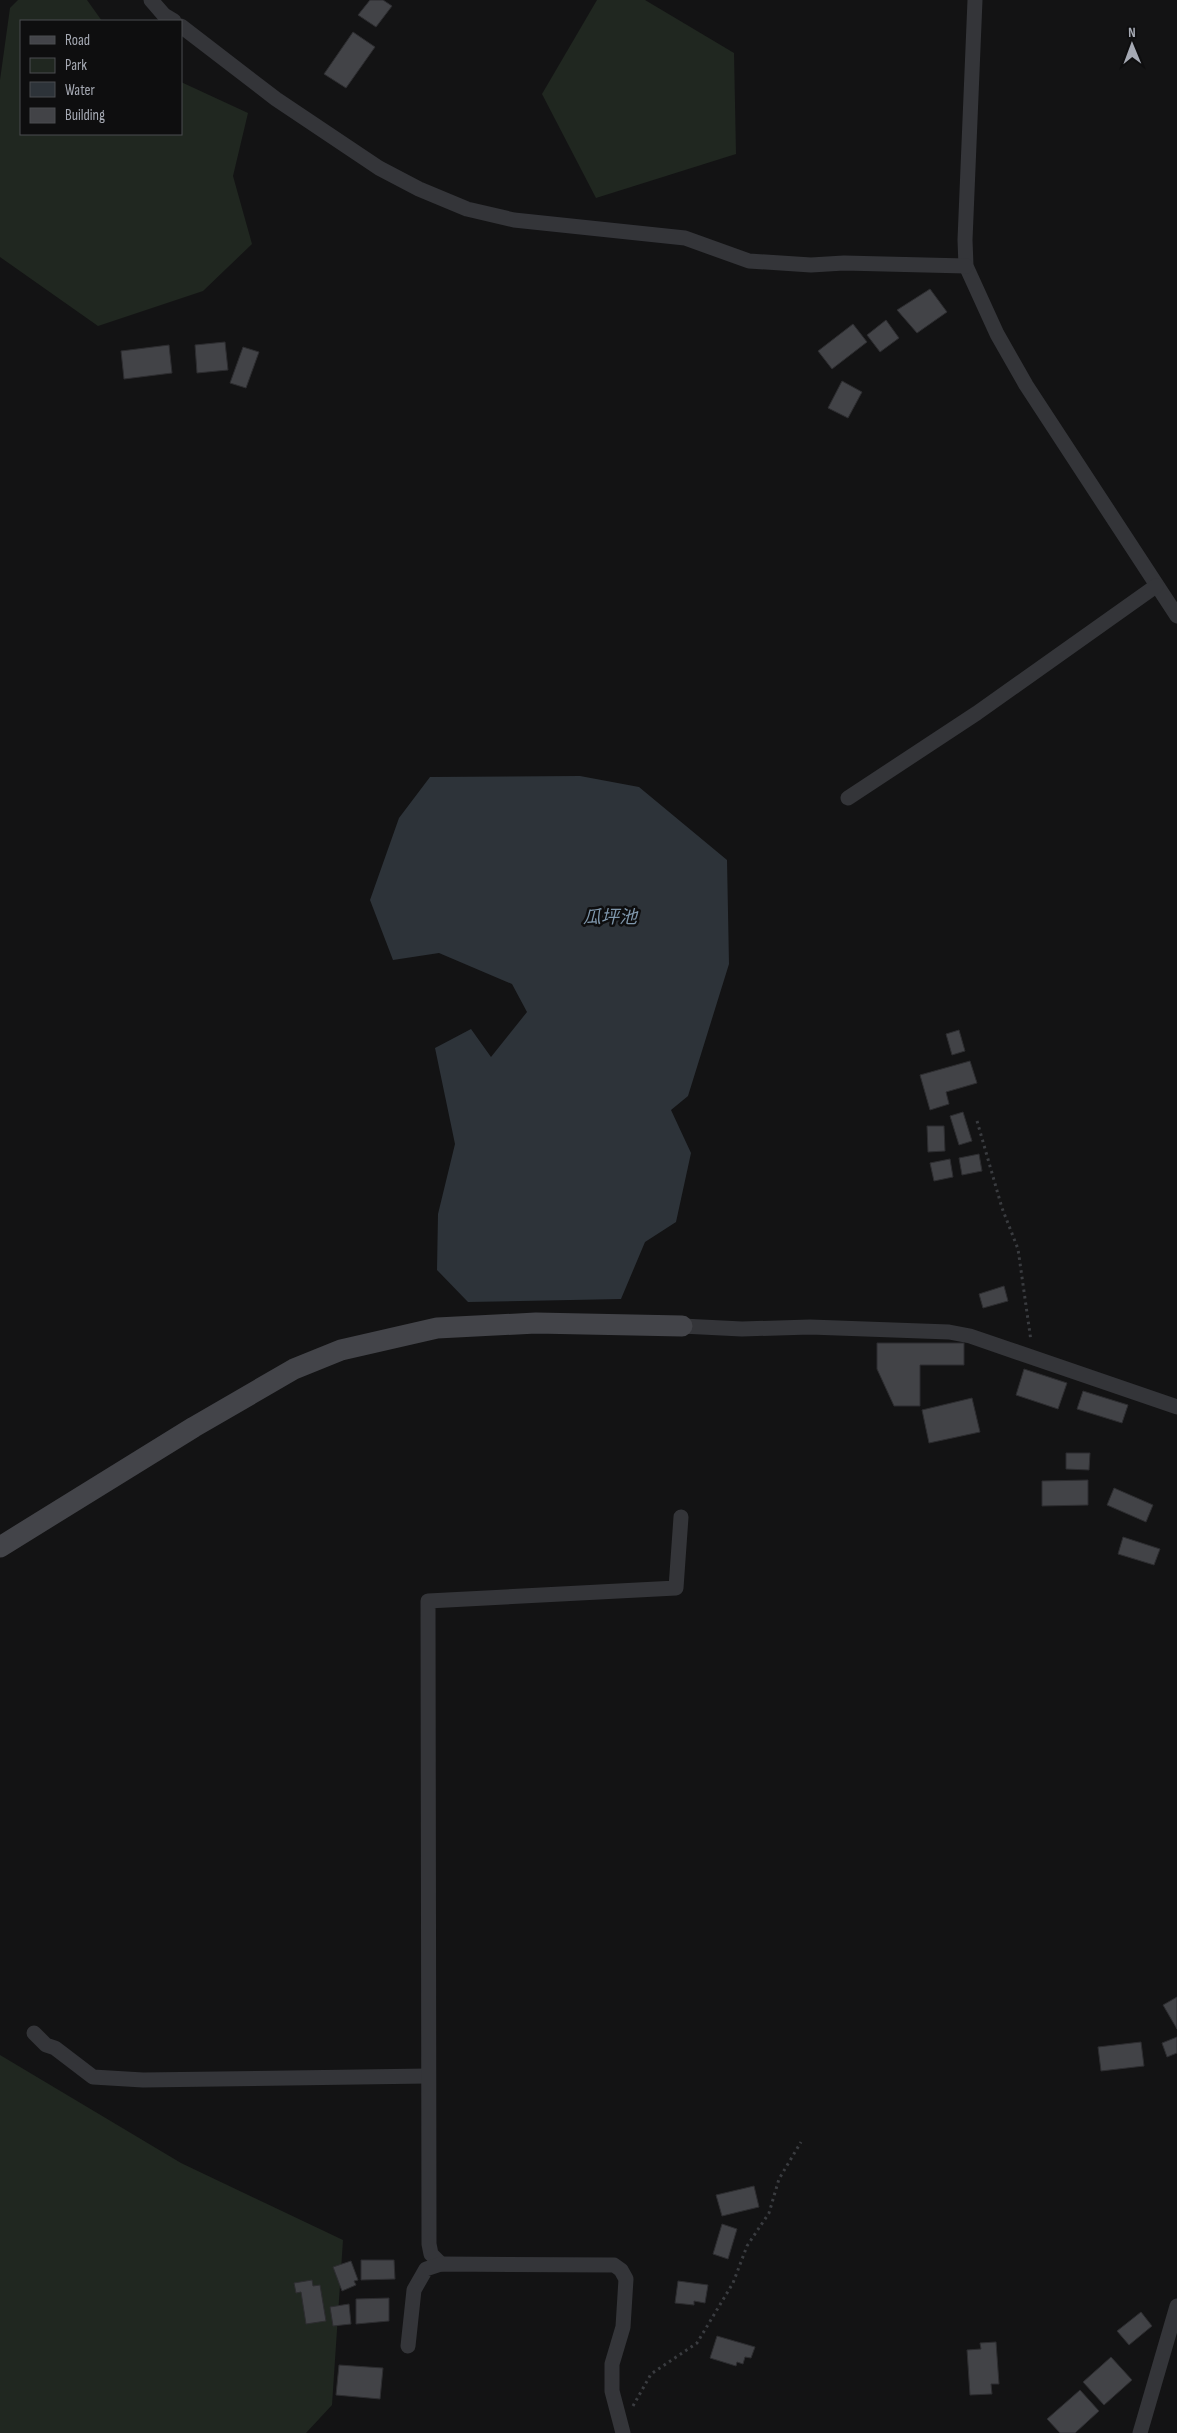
<svg xmlns="http://www.w3.org/2000/svg" width="1177" height="2433" viewBox="0 0 1177 2433" font-family="'Sofia Sans Condensed','Noto Sans JP',sans-serif">
  <style>
    .green { fill: #202720 }
    .water { fill: #2d3339 }
    .building { fill: #424347; stroke: #2d2d30 }
    .lines { fill: none; stroke-linecap: round; stroke-linejoin: round }
    .path { stroke: #3a3c40; stroke-width: 3; stroke-dasharray: 2.5 4; stroke-linecap: butt }
    .street { stroke: #343539; stroke-width: 15 }
    .secondary { stroke: #434449; stroke-width: 21 }
    .labels { text-anchor: middle; dominant-baseline: central; stroke-width: 5; stroke-linejoin: round; paint-order: stroke }
    .water-label { font-size: 18px; font-style: italic; fill: #7f97ac; stroke: #0e0e0f }
  </style>
  <rect width="100%" height="100%" fill="#131314"/>
  <g class="green">
    <polygon points="18,0 87,0 102,21 21,21 21,134 181,134 181,82 248,113 233,176 252,244 203,291 98,326 0,257 0,80 10,8"/>
    <polygon points="597,0 645,0 734,53 736,154 596,198 542,94"/>
    <polygon points="0,2055 181,2163 343,2240 332,2405 306,2433 0,2433"/>
  </g>
  <polygon class="water" points="580,776 639,787 727,860 729,964 688,1096 671,1110 691,1153 676,1222 645,1242 621,1299 468,1302 437,1270 438,1214 455,1144 435,1048 471,1029 491,1057 527,1012 512,984 439,953 393,960 370,900 399,818 430,777"/>
  <g class="building">
    <polygon points="370,0 383,0 392,6 376,27 358,15"/>
    <polygon points="353,32 375,47 346,88 324,74"/>
    <polygon points="930,289 947,312 917,333 897,310"/>
    <polygon points="886,320 899,338 880,352 867,335"/>
    <polygon points="853,324 867,342 832,369 818,351"/>
    <polygon points="225,342 228,370 197,373 195,345"/>
    <polygon points="169,345 172,373 124,379 121,351"/>
    <polygon points="243,347 259,352 246,388 230,383"/>
    <polygon points="842,381 862,392 848,418 828,408"/>
    <polygon points="959,1030 965,1051 952,1055 946,1034"/>
    <polygon points="970,1061 977,1083 946,1092 949,1104 930,1110 920,1075"/>
    <polygon points="963,1112 972,1141 959,1145 950,1116"/>
    <polygon points="927,1126 944,1126 945,1151 928,1152"/>
    <polygon points="979,1154 982,1171 962,1175 959,1158"/>
    <polygon points="950,1159 953,1177 934,1181 930,1163"/>
    <polygon points="1004,1286 1008,1301 983,1308 979,1294"/>
    <polygon points="877,1343 964,1343 964,1365 920,1365 920,1406 894,1406 877,1369"/>
    <polygon points="1024,1369 1067,1383 1058,1409 1016,1395"/>
    <polygon points="1083,1391 1128,1405 1122,1423 1077,1409"/>
    <polygon points="972,1398 980,1432 929,1443 922,1410"/>
    <polygon points="1066,1453 1090,1453 1089,1470 1066,1469"/>
    <polygon points="1088,1480 1088,1505 1042,1506 1042,1481"/>
    <polygon points="1114,1488 1153,1505 1146,1522 1107,1505"/>
    <polygon points="1123,1537 1160,1549 1154,1565 1118,1554"/>
    <polygon points="1177,1997 1177,2029 1163,2005"/>
    <polygon points="1177,2037 1177,2053 1167,2057 1162,2043"/>
    <polygon points="1141,2042 1144,2066 1101,2071 1098,2047"/>
    <polygon points="754,2186 759,2207 722,2216 716,2195"/>
    <polygon points="722,2224 737,2229 728,2259 713,2254"/>
    <polygon points="361,2260 394,2260 395,2279 361,2280"/>
    <polygon points="351,2261 358,2280 354,2281 356,2285 342,2291 333,2267"/>
    <polygon points="312,2280 313,2286 320,2285 326,2321 306,2324 301,2292 296,2293 294,2283"/>
    <polygon points="678,2281 708,2285 705,2303 694,2301 694,2305 675,2303"/>
    <polygon points="389,2298 389,2321 356,2324 356,2299"/>
    <polygon points="349,2304 351,2324 333,2326 330,2307"/>
    <polygon points="1141,2312 1152,2326 1129,2345 1117,2331"/>
    <polygon points="717,2336 755,2347 751,2358 745,2357 743,2364 737,2362 736,2366 710,2358"/>
    <polygon points="996,2342 999,2384 991,2384 992,2394 970,2395 967,2350 981,2349 980,2343"/>
    <polygon points="1111,2357 1132,2380 1104,2405 1083,2382"/>
    <polygon points="339,2365 383,2368 380,2399 336,2395"/>
    <polygon points="1080,2390 1099,2411 1075,2433 1060,2433 1047,2419"/>
  </g>
  <g class="lines">
    <g class="path">
      <polyline points="977,1121 1002,1208 1018,1249 1031,1341"/>
      <polyline points="633,2406 651,2374 697,2343 733,2283 747,2246 769,2213 779,2179 801,2142"/>
    </g>
    <g class="street">
      <polyline points="151,0 164,15 174,21"/>
      <polyline points="975,0 965,240 966,266 997,334 1026,385 1177,616"/>
      <polyline points="181,26 276,99 379,168 419,189 467,209 514,220 685,238 749,261 811,265 844,263 966,266"/>
      <polyline points="848,798 977,713 1156,586"/>
      <polyline points="682,1326 742,1329 810,1327 949,1332 970,1336 1177,1407"/>
      <polyline points="34,2033 46,2045 55,2048 93,2077 143,2080 428,2076"/>
      <polyline points="441,2264 431,2254 429,2244 428,1601 676,1588 681,1517"/>
      <polyline points="408,2346 414,2290 426,2269 441,2264 614,2265 621,2270 626,2279 623,2327 612,2364 612,2391 623,2433"/>
      <polyline points="1140,2433 1177,2306"/>
    </g>
    <polyline class="secondary" points="0,1547 194,1427 294,1369 341,1350 437,1328 536,1323 682,1326"/>
  </g>
  <g class="labels">
    <g class="water-label">
      <text x="610" y="917">瓜坪池</text>
    </g>
  </g>
  <rect x="20" y="20" width="162" height="115" fill="#0e0e0f" stroke="#4b4c51"/>
  <rect x="30" y="36" width="25" height="8" fill="#434449" stroke="#4b4c51"/>
  <text x="65" y="45" font-size="15" fill="#a6aab4">Road</text>
  <rect x="30" y="58" width="25" height="15" fill="#202720" stroke="#4b4c51"/>
  <text x="65" y="70" font-size="15" fill="#a6aab4">Park</text>
  <rect x="30" y="82" width="25" height="15" fill="#2d3339" stroke="#4b4c51"/>
  <text x="65" y="95" font-size="15" fill="#a6aab4">Water</text>
  <rect x="30" y="108" width="25" height="15" fill="#424347" stroke="#4b4c51"/>
  <text x="65" y="120" font-size="15" fill="#a6aab4">Building</text>
  <g transform="translate(1132 45) rotate(359)" stroke="#0e0e0f" stroke-width="4" paint-order="stroke">
  <path d="M0-4L9 19L0 12L-9 19Z" fill="#a6aab4"/>
  <text y="-8" font-size="14" font-weight="bold" text-anchor="middle" fill="#a6aab4">N</text>
  </g>
</svg>
